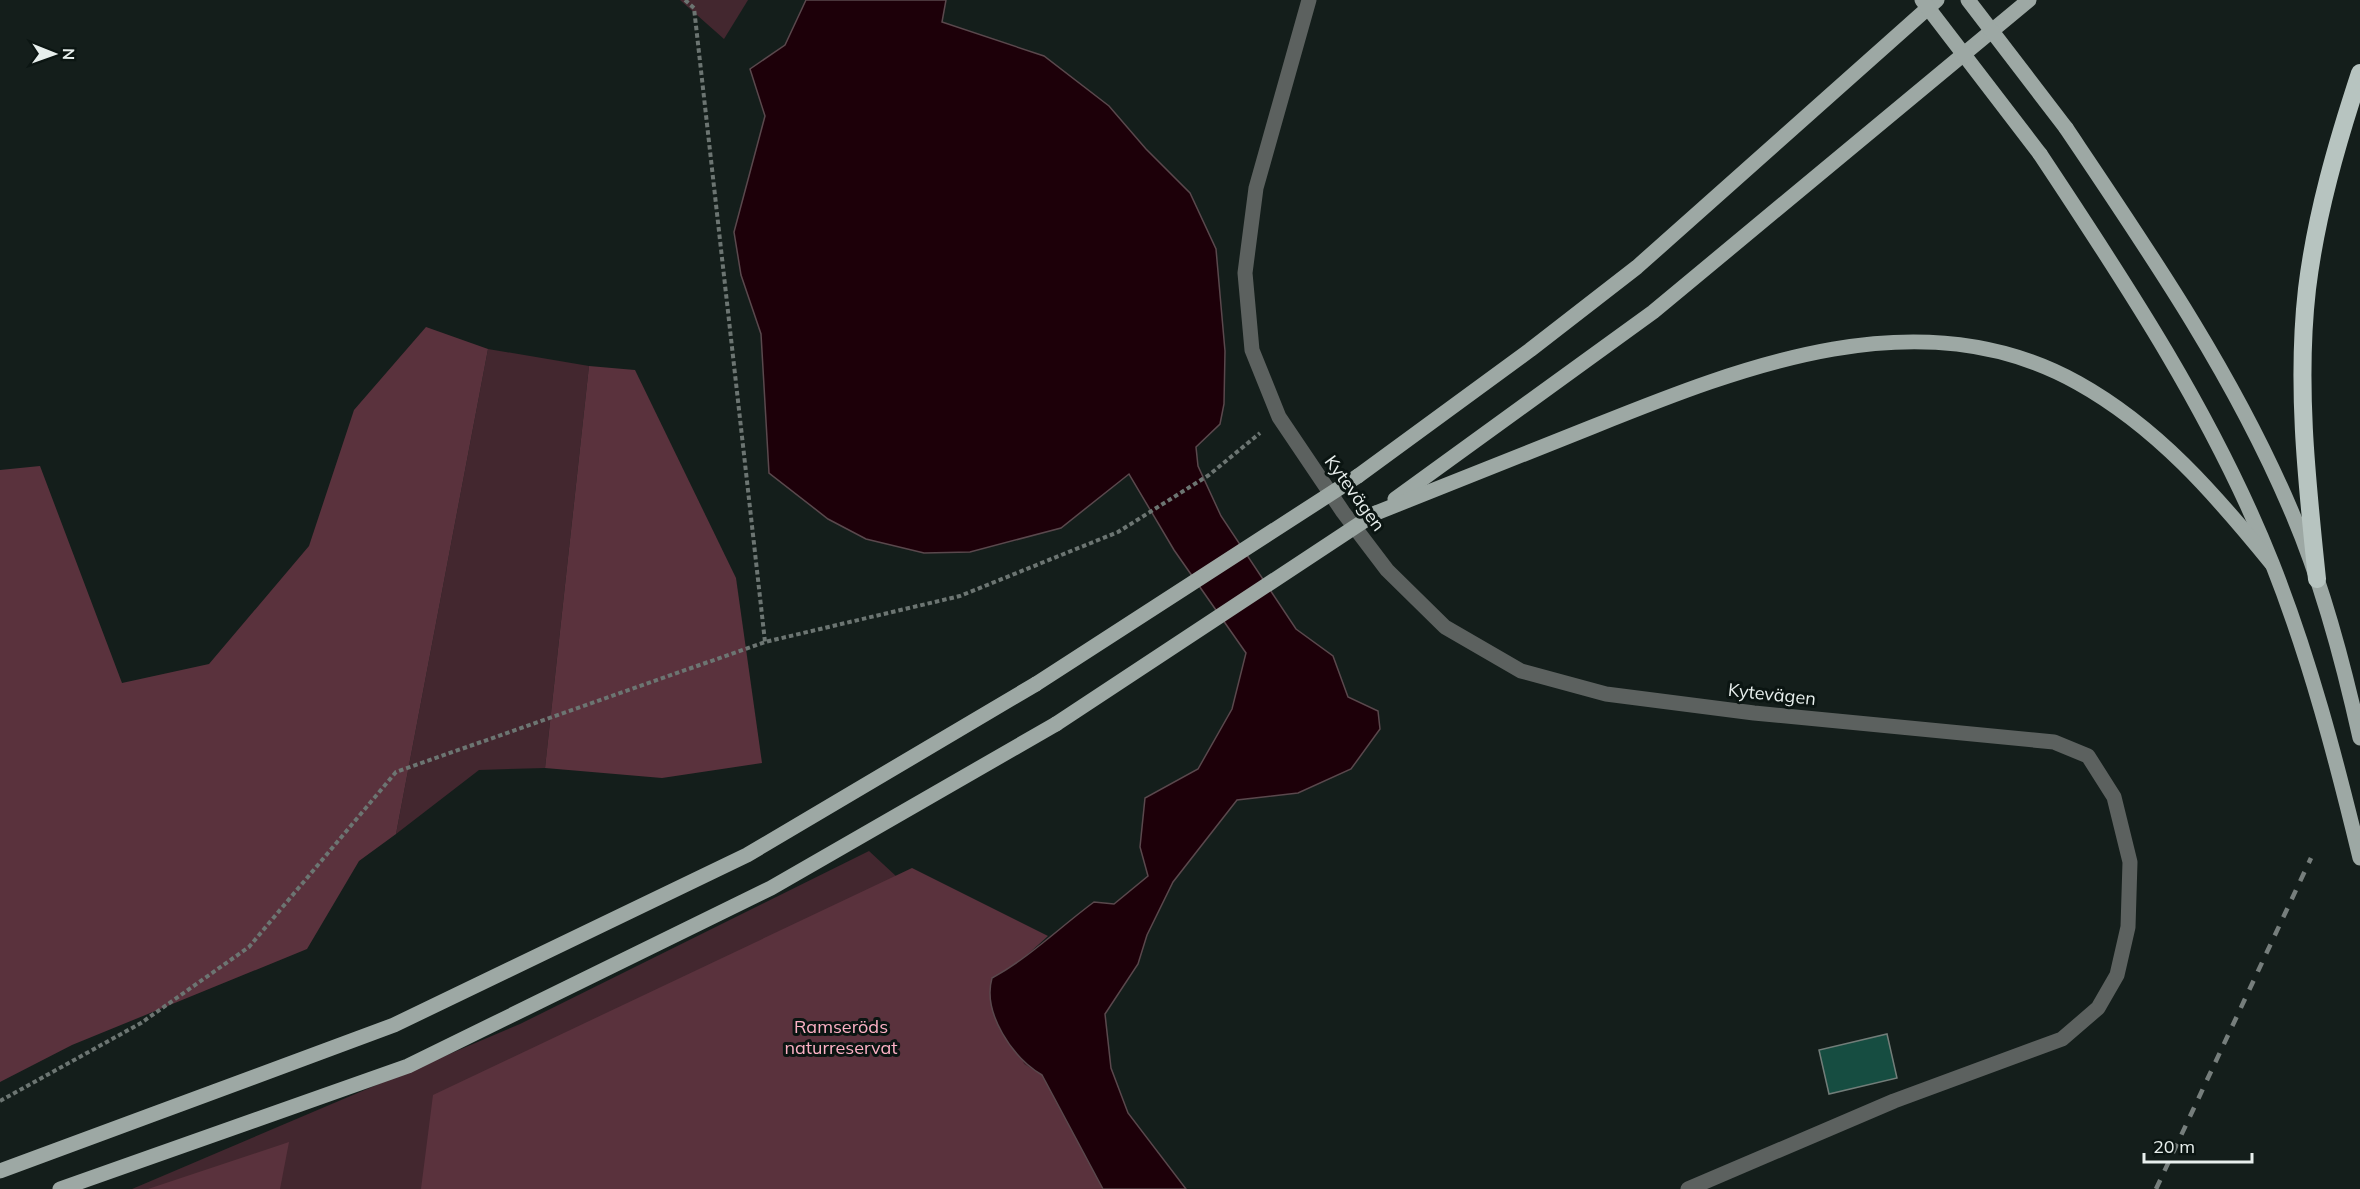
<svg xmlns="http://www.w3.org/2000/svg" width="2360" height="1189" viewBox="0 0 2360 1189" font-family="Mulish,sans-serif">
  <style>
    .green { fill: #43272f }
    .forest { fill: #5a323d }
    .water { fill: #1d0009; stroke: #5a484d; stroke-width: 1.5 }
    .building { fill: #164d41; stroke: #727d79; stroke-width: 1.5 }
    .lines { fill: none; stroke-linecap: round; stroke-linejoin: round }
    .path { stroke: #6c7572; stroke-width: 4; stroke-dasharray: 4.5 3; stroke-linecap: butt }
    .minor { stroke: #5c615f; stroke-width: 15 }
    .primary { stroke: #9da8a4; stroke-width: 15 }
    .motorway { stroke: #b7c4c0; stroke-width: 18 }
    .rail { stroke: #767e7c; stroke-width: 4.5; stroke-dasharray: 10 10; stroke-linecap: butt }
    .primary-bridge { stroke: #9da8a4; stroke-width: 15 }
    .labels { text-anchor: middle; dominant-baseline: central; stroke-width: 6; stroke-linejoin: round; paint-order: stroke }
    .street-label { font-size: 18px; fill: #e8efed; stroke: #0b1512 }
    .park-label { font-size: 18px; fill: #fdb1c5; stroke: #0b1512 }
  </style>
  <rect width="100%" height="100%" fill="#141e1b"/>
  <g class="green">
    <polygon points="680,0 748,0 724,39"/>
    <polygon points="488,349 589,366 545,768 479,770 396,834"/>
    <polygon points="869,851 1009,981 1117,1189 132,1189 520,1024"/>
  </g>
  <g class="forest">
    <polygon points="426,327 488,349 396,834 359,861 307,949 72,1045 0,1082 0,470 40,466 122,683 209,664 309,546 354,410"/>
    <polygon points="589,366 635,370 736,578 762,763 662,778 545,768"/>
    <polygon points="912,868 1048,936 1017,964 992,978 1024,1064 1042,1075 1103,1189 421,1189 433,1095"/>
    <polygon points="289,1142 280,1189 148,1189"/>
  </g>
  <path class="water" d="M806 0H946L942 22 1044 56 1109 106 1146 149 1190 193 1216 249 1225 351 1224 404 1220 424 1196 447 1198 466 1221 516 1296 629 1333 656 1348 697 1378 711 1380 729 1351 769 1298 793 1237 800 1173 882 1147 935 1138 964 1105 1014 1111 1068 1128 1113 1186 1189H1103L1042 1075C1013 1058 982 1013 992 978 1029 958 1060 927 1094 902L1114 904 1148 876 1140 847 1145 798 1198 769 1232 709 1246 653 1174 550 1129 474 1061 528 970 552 924 553 866 539 828 519 769 473 761 334 741 275 734 232 765 116 750 69 785 45Z"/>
  <polygon class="building" points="1887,1034 1897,1078 1829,1094 1819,1050"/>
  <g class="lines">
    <g class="path">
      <polyline points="685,0 694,8 765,642"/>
      <polyline points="0,1101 141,1023 249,947 396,772 765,642 960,596 1118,532 1209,475 1260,433"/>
    </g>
    <polyline class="minor" points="1309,0 1256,188 1245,273 1252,350 1279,417 1343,512 1387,570 1445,627 1521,671 1606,694 1754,713 2054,742 2088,756 2114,797 2130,862 2128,927 2117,975 2098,1008 2062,1039 1894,1101 1688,1189"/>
    <g class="primary">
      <path d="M2066 128C2148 250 2232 372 2290 508 2322 581 2343 661 2360 738"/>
      <path d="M2040 154C2127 285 2214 417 2272 563 2310 659 2336 759 2360 858"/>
      <polyline points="1358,476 1530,350 1637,267 1937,0"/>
      <polyline points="1395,499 1653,312 2029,0"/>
      <path d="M1376 513C1448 484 1520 455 1592 427 1744 366 1921 295 2078 383 2157 427 2215 494 2272 564"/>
      <polyline points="0,1171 394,1025 747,855 1036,684"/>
      <polyline points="60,1189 408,1066 771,888 1056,724"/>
    </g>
    <path class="motorway" d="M2317 579C2307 483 2296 385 2307 289 2316 215 2337 143 2360 73"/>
    <polyline class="rail" points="2156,1189 2311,858"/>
    <g class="primary-bridge">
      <polyline points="1922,0 2040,154"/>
      <polyline points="1968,0 2066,128"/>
      <polyline points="1036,684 1358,476"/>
      <polyline points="1056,724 1376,513"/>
    </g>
  </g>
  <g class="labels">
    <g class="street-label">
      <text transform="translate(1355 493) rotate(54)">Kytevägen</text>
      <text transform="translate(1772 694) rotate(6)">Kytevägen</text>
    </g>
    <g class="park-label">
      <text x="841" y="1026">Ramseröds<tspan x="841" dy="21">naturreservat</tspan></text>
    </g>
  </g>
  <g transform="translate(54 54) rotate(91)" stroke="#0b1512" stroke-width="4.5" paint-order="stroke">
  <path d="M0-4.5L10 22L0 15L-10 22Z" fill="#e8efed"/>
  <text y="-9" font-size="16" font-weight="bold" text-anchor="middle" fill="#e8efed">N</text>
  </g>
  <path d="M2144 1153v9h108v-9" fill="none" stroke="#e8efed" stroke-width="3"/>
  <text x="2153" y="1153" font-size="18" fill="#e8efed" stroke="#0b1512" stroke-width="4.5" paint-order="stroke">20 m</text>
</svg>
